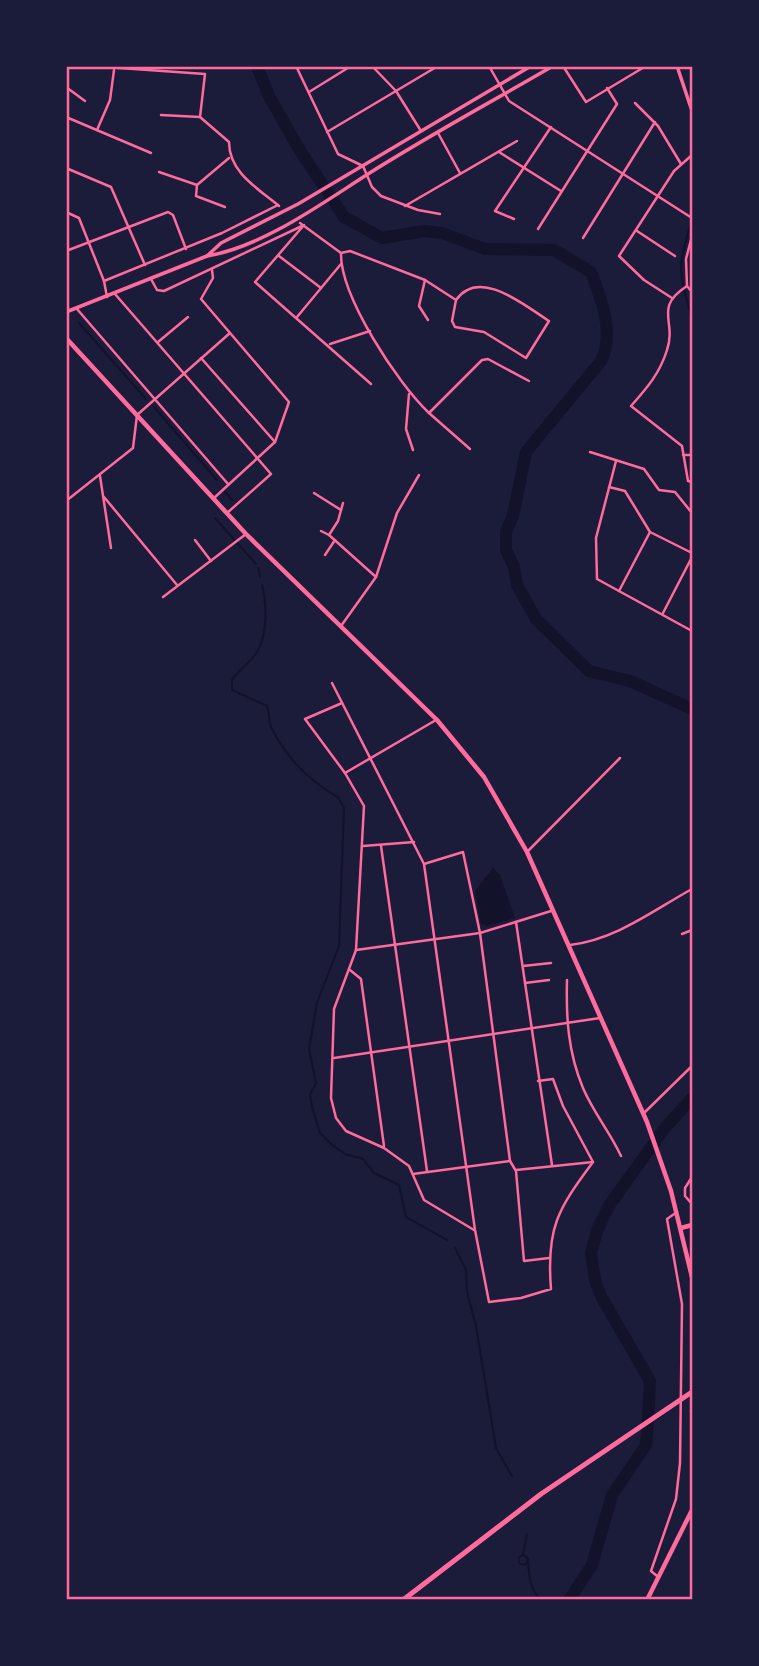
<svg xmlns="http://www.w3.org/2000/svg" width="759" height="1666" viewBox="0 0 759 1666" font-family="Montserrat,sans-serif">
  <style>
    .water { fill: #12122b }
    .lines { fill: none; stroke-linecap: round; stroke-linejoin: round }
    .stream { stroke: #12122b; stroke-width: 2 }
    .river { stroke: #12122b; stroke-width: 12 }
    .minor { stroke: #ff6b9d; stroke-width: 2.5 }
    .tertiary { stroke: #ff6b9d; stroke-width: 3.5 }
    .primary { stroke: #ff6b9d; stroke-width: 4.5 }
    .motorway { stroke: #ff6b9d; stroke-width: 5 }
    .neatline { fill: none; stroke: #ff6b9d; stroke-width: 2.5 }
  </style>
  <rect width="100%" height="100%" fill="#1b1b3a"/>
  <polygon class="water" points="493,868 500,875 515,918 487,926 481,924 475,891"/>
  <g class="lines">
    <g class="stream">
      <polyline points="687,66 692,69"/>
      <path d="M692 219C677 271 678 268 692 319"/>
      <polyline points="79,323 146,399"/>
      <polyline points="154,407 217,480"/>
      <polyline points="225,492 232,500"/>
      <polyline points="215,518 256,564"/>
      <polyline points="258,568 260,577"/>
      <path d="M262 585C267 605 268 638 255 655 248 664 238 670 232 680V690L267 706C270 713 268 720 271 727 286 757 309 781 338 797L344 808 339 946 317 1003 309 1049 316 1083 310 1095 312 1107 320 1133 332 1145 345 1154 363 1159 374 1173 399 1185 406 1217 447 1240"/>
      <polyline points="455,1248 466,1270 467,1292 476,1326 496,1448 512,1476"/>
      <polyline points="523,1554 527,1534"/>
      <circle cx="523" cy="1560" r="4.5"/>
      <path d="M528 1559C529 1574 529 1589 541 1600"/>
    </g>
    <g class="river">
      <path d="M257 66 269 96 299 149 344 217 382 238 424 231 442 233 485 249 554 250 591 272C601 299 615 333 601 361L526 452 513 516 506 532V550L514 567 517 585 536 619 589 671 630 681 692 709"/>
      <polyline points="569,1600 592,1565 612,1495 646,1445 648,1421 650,1381 601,1296 595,1280 591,1253 598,1228 610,1204 665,1128 692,1098"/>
    </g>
    <g class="minor">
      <path d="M91 66 205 74 200 117 229 142C229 172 257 188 279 206"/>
      <polyline points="296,66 338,154 363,166 372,187 381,196 418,210 440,214"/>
      <polyline points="372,66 396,91 421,131"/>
      <polyline points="489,66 509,101 692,218"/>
      <polyline points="563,66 586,102 646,66"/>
      <polyline points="66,87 85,101"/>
      <polyline points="309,92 351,66"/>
      <polyline points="635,103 658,126 681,164"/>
      <polyline points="161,115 200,117"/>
      <polyline points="66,117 151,153"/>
      <polyline points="97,130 110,100 114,70"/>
      <polyline points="327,132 438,66"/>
      <polyline points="438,133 460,173"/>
      <polyline points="499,152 561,191"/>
      <polyline points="66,168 111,187 145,265"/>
      <polyline points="159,172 197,185"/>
      <polyline points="405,206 517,141"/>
      <polyline points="225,207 196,196 197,185 229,158"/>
      <polyline points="66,212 79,218 104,281 107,297"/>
      <polyline points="514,219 495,211 551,127"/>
      <path d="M300 223 341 253 350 251 425 280 456 300 452 321 455 327 484 332 526 358 549 321C524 305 479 267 456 300"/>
      <polyline points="304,225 255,282 371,384"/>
      <polyline points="538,229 617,104 607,88"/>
      <polyline points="637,231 675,256"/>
      <polyline points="692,236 686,259 687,286 692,292"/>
      <polyline points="583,238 655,122"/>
      <polyline points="66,251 168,212 173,215 186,249"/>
      <path d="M341 253C340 296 398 384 429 413L482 360 488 359 529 381"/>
      <polyline points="279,256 321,288"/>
      <polyline points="212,270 213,278 201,299 289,402 275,442 214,498"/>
      <polyline points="151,279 157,290 164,291 302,226"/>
      <polyline points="425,280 419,306 428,320"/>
      <polyline points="104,281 222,233 278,205"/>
      <path d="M687 286C653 308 677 321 667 350 660 373 647 388 631 406L682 446 688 481 692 482"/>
      <polyline points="115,294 271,474 227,513"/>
      <polyline points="672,298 644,280 619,256 674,171 692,155"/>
      <polyline points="77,309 228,484"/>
      <polyline points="297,317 341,264"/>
      <polyline points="158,342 188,317"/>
      <polyline points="330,344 370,331"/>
      <polyline points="201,358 275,442"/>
      <polyline points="409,394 406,429 413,450"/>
      <polyline points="429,413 470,449"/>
      <polyline points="590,452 644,469 659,490 675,492 692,513"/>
      <polyline points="683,455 692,455"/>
      <polyline points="616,461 596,538 597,579 692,631"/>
      <polyline points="100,476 111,548"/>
      <polyline points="609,487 625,491 650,532 692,553"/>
      <polyline points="314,493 341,510"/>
      <polyline points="104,497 177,585"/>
      <polyline points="66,501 133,448 137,415 230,333"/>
      <polyline points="321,531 329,535 376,577"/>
      <polyline points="329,535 338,521 343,503"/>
      <polyline points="195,540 211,561"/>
      <polyline points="325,555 335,540"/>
      <polyline points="619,591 650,532"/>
      <polyline points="163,597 246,534"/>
      <polyline points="663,613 692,557"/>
      <polyline points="341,626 376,577 397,513 419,475"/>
      <path d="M332 683 424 864 475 1230 489 1302 521 1298 551 1289C546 1228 558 1209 593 1162L563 1106 553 1079 538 1081"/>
      <polyline points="342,703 305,719 345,773 364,806 356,950 334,1009 331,1098 336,1118 346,1131 384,1148 409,1166 424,1200 474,1230"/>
      <polyline points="345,773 436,720"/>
      <polyline points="363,846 414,842"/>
      <polyline points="381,846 427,1171"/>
      <polyline points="527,852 620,758"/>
      <polyline points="424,864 463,852 480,933 510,1161 516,1171 524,1261 549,1258"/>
      <polyline points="516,922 552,1165"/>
      <polyline points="682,934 692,930"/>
      <path d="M570 945C617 939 652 911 692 889"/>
      <polyline points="356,950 480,933 551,911"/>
      <polyline points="523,966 551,963"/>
      <polyline points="350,970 361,979 384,1146"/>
      <path d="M567 980C566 1018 568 1052 583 1088 593 1112 610 1132 621 1156"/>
      <polyline points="525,983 549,980"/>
      <polyline points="334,1058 600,1018"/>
      <polyline points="643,1114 692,1066"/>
      <polyline points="516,1170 593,1162"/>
      <polyline points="413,1174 510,1161"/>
      <polyline points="692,1177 685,1188 685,1196 692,1204"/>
      <polyline points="691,1411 692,1410"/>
      <polyline points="657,1576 651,1571 676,1499 680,1463 682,1304 667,1219 677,1212"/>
    </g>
    <g class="tertiary">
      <path d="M531 66 298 204 221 243 207 256C262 247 321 204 368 174 428 136 491 102 553 66"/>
      <polyline points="677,66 692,111"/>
      <polyline points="66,312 207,256"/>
    </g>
    <g class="primary">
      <polyline points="66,338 246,534 437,720 484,777 527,852 647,1122 671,1191 692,1277"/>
      <polyline points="681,1228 692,1225"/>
      <polyline points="647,1600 692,1510"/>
    </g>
    <polyline class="motorway" points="403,1600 541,1494 692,1392"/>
  </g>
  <rect width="759" height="1666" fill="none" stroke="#1b1b3a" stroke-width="136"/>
  <rect x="68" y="68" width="623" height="1530" class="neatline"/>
</svg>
